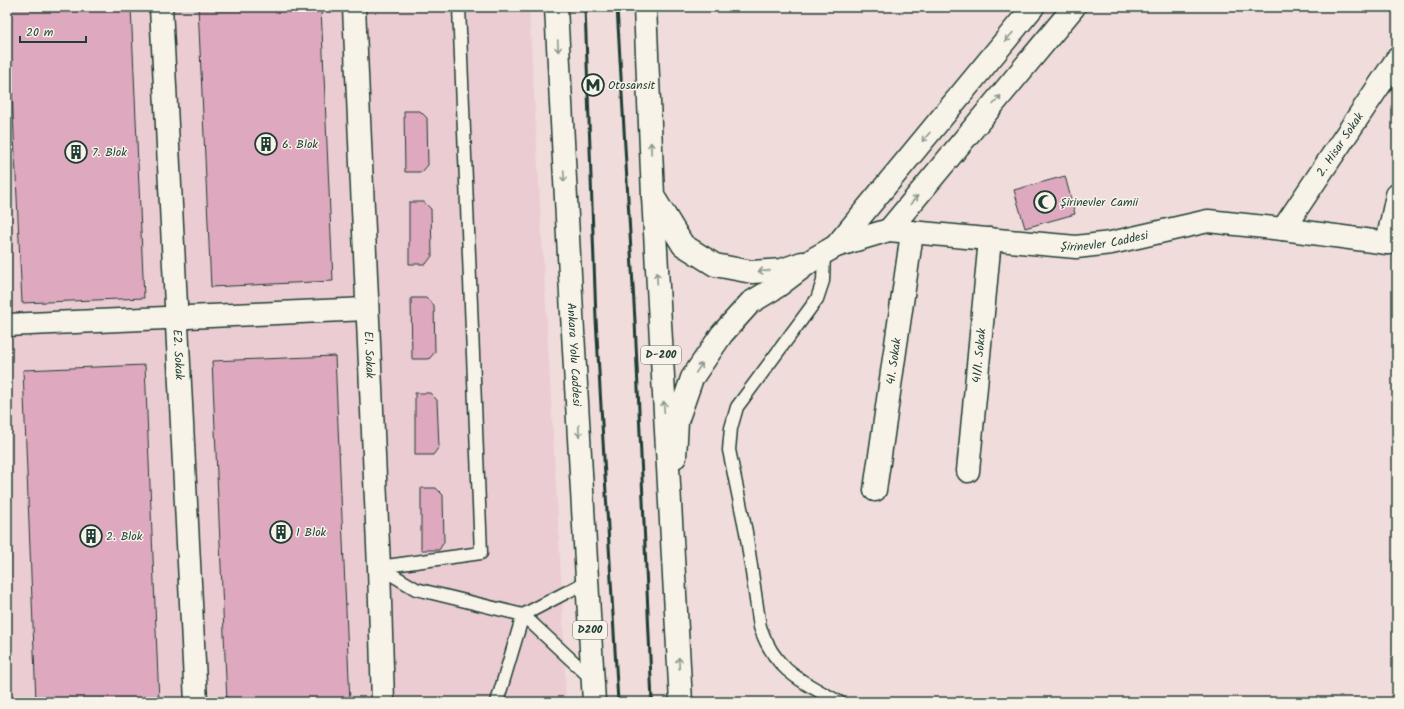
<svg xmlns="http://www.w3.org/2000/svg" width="1404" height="709" viewBox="0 0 1404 709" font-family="Kalam,sans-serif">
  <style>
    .built { fill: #ebccd2 }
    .building { fill: #dea8be; stroke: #1f3d34 }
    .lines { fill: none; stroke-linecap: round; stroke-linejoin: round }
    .service-casing { stroke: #1f3d34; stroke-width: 15 }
    .minor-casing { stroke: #1f3d34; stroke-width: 25 }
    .secondary-casing { stroke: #1f3d34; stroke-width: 25 }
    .trunk-casing { stroke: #1f3d34; stroke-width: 25 }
    .service { stroke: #f7f3e8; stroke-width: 12 }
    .minor { stroke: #f7f3e8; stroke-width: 22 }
    .secondary { stroke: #f7f3e8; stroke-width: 22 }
    .trunk { stroke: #f7f3e8; stroke-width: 22 }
    .rail { stroke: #1f3d34; stroke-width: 3 }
    .oneway { stroke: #8b988e }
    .labels { text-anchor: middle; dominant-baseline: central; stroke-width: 3; stroke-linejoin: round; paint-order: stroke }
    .shield { fill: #f7f3e8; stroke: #60746a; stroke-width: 1 }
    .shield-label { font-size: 11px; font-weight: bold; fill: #1f3d34 }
    .poi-label { font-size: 12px; fill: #1f3d34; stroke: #f7f3e8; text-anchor: start }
    .street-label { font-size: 12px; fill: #1f3d34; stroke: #f7f3e8 }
  </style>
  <rect width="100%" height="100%" fill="#f0dcdb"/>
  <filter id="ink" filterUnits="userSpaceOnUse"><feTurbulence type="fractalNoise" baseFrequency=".025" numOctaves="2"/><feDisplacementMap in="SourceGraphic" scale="8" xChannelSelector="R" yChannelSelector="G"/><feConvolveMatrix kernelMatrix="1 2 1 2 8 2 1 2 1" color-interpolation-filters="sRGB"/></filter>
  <g filter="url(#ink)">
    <polygon class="built" points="7,7 529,7 562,594 566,702 7,702"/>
    <g class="building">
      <polygon points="8,7 131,7 144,298 22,303"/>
      <polygon points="198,7 321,7 333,281 211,287"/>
      <polygon points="404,111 420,111 427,118 428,165 422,172 405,172"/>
      <polygon points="1065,176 1075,214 1025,228 1014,190"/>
      <polygon points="409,202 424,202 431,209 432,256 426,264 409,264"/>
      <polygon points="411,298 426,298 434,305 435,352 429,359 412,359"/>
      <polygon points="335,356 350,702 227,702 212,361"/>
      <polygon points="145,365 159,702 36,702 23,370"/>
      <polygon points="415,393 430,393 437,400 439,447 433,455 415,455"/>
      <polygon points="421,488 436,488 443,495 444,542 439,550 421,550"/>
    </g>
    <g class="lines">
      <g class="service-casing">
        <g id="service">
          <path d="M824 253 823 281 817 299 737 407 731 428 729 450 746 532 760 627C775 671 801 681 839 702"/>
          <polyline points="379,567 481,553 459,7"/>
          <polyline points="379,567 416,589 523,615 592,679"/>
          <polyline points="497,702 523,615 588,581"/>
        </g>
      </g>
      <g class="minor-casing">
        <g id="minor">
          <path id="s1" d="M161 7 196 702"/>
          <path id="s2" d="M354 7 379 567 383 702"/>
          <path id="s3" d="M1283 229 1397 59"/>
          <polyline points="1387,243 1397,195"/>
          <polyline points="7,325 367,309"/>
          <path id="s4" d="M968 471 990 239"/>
          <path id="s5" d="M875 490 912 233"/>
        </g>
      </g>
      <g class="secondary-casing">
        <g id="secondary">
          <polyline points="653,196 683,245 715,265 752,272 782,270 802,263"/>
          <polyline points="889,230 1074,7"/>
          <polyline points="836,246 1033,7"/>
          <path id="s6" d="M675 457 677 421 692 378 722 334 750 303 778 286 815 258 836 246 889 230 1076 247 1111 243 1208 221 1283 229 1387 243 1397 242"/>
        </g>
      </g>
      <g class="trunk-casing">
        <g id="trunk">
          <path id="s7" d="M556 7C567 239 581 470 594 702"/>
          <polyline points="645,7 653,196 681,702"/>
        </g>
      </g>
      <use href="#service" class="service"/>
      <use href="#minor" class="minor"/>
      <use href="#secondary" class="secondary"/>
      <use href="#trunk" class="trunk"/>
      <g class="rail">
        <polyline points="585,7 596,319 618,702"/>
        <polyline points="617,7 635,321 652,702"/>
      </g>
    </g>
    <defs><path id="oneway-shaft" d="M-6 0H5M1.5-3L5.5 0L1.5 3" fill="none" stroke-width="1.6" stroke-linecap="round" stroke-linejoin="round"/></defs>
    <g class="oneway">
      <use href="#oneway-shaft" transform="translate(1009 37) rotate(130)"/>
      <use href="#oneway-shaft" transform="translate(558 46) rotate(87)"/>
      <use href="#oneway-shaft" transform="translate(997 100) rotate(-50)"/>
      <use href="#oneway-shaft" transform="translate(926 137) rotate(130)"/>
      <use href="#oneway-shaft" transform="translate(651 148) rotate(-92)"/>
      <use href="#oneway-shaft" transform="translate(564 176) rotate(87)"/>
      <use href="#oneway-shaft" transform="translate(914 200) rotate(-50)"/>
      <use href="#oneway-shaft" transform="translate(764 271) rotate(175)"/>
      <use href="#oneway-shaft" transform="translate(657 278) rotate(-93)"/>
      <use href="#oneway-shaft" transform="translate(699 368) rotate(-56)"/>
      <use href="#oneway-shaft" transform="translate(664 407) rotate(-93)"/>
      <use href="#oneway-shaft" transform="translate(579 431) rotate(87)"/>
      <use href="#oneway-shaft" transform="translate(679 663) rotate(-93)"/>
    </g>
  </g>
  <defs>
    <g id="metro-ring" transform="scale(1.15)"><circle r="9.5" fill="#f7f3e8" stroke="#1f3d34" stroke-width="1.5"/><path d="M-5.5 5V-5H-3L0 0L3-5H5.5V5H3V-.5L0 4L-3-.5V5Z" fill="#1f3d34"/></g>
    <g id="building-ring" transform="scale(1.15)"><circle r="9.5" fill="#f7f3e8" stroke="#1f3d34" stroke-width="1.5"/><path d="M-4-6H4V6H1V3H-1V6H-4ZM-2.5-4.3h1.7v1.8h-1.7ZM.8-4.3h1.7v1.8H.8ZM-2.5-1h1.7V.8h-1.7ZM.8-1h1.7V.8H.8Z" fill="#1f3d34"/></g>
    <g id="mosque-ring" transform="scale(1.15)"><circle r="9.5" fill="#f7f3e8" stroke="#1f3d34" stroke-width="1.5"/><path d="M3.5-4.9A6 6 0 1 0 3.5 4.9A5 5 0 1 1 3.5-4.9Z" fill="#1f3d34"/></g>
  </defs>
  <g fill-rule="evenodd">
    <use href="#metro-ring" x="593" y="85"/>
    <use href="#building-ring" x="266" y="144"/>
    <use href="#building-ring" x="76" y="152"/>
    <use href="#mosque-ring" x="1045" y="202"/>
    <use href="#building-ring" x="281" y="532"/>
    <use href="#building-ring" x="91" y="536"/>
  </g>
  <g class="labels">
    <g class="shield">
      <rect x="641" y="346" width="40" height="18" rx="3"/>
      <rect x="573" y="621" width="34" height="18" rx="3"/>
    </g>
    <g class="shield-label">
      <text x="661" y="355">D-200</text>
      <text x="590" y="630">D200</text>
    </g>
    <g class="poi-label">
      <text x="608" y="85">Otosansit</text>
      <text x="282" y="144">6. Blok</text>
      <text x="92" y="152">7. Blok</text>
      <text x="1060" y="202">Şirinevler Camii</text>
      <text x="296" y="532">1 Blok</text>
      <text x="106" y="536">2. Blok</text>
    </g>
    <g class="street-label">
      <text stroke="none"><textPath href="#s3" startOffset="102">2. Hisar Sokak</textPath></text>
      <text stroke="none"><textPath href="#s6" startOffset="552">Şirinevler Caddesi</textPath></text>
      <text stroke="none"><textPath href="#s2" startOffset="348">E1. Sokak</textPath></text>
      <text stroke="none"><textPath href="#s1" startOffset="348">E2. Sokak</textPath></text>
      <text stroke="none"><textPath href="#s7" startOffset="348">Ankara Yolu Caddesi</textPath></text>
      <text stroke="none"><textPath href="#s4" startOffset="116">41/1. Sokak</textPath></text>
      <text stroke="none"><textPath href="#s5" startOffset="130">41. Sokak</textPath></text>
    </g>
  </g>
  <rect width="1404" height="709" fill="none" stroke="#f7f3e8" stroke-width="24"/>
  <rect x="12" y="12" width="1380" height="685" fill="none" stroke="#1f3d34" stroke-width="1.5" filter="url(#ink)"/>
  <path d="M20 36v6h66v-6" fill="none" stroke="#1f3d34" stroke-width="2"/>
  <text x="26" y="36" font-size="12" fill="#1f3d34" stroke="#f7f3e8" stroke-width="3" paint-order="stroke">20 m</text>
</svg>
